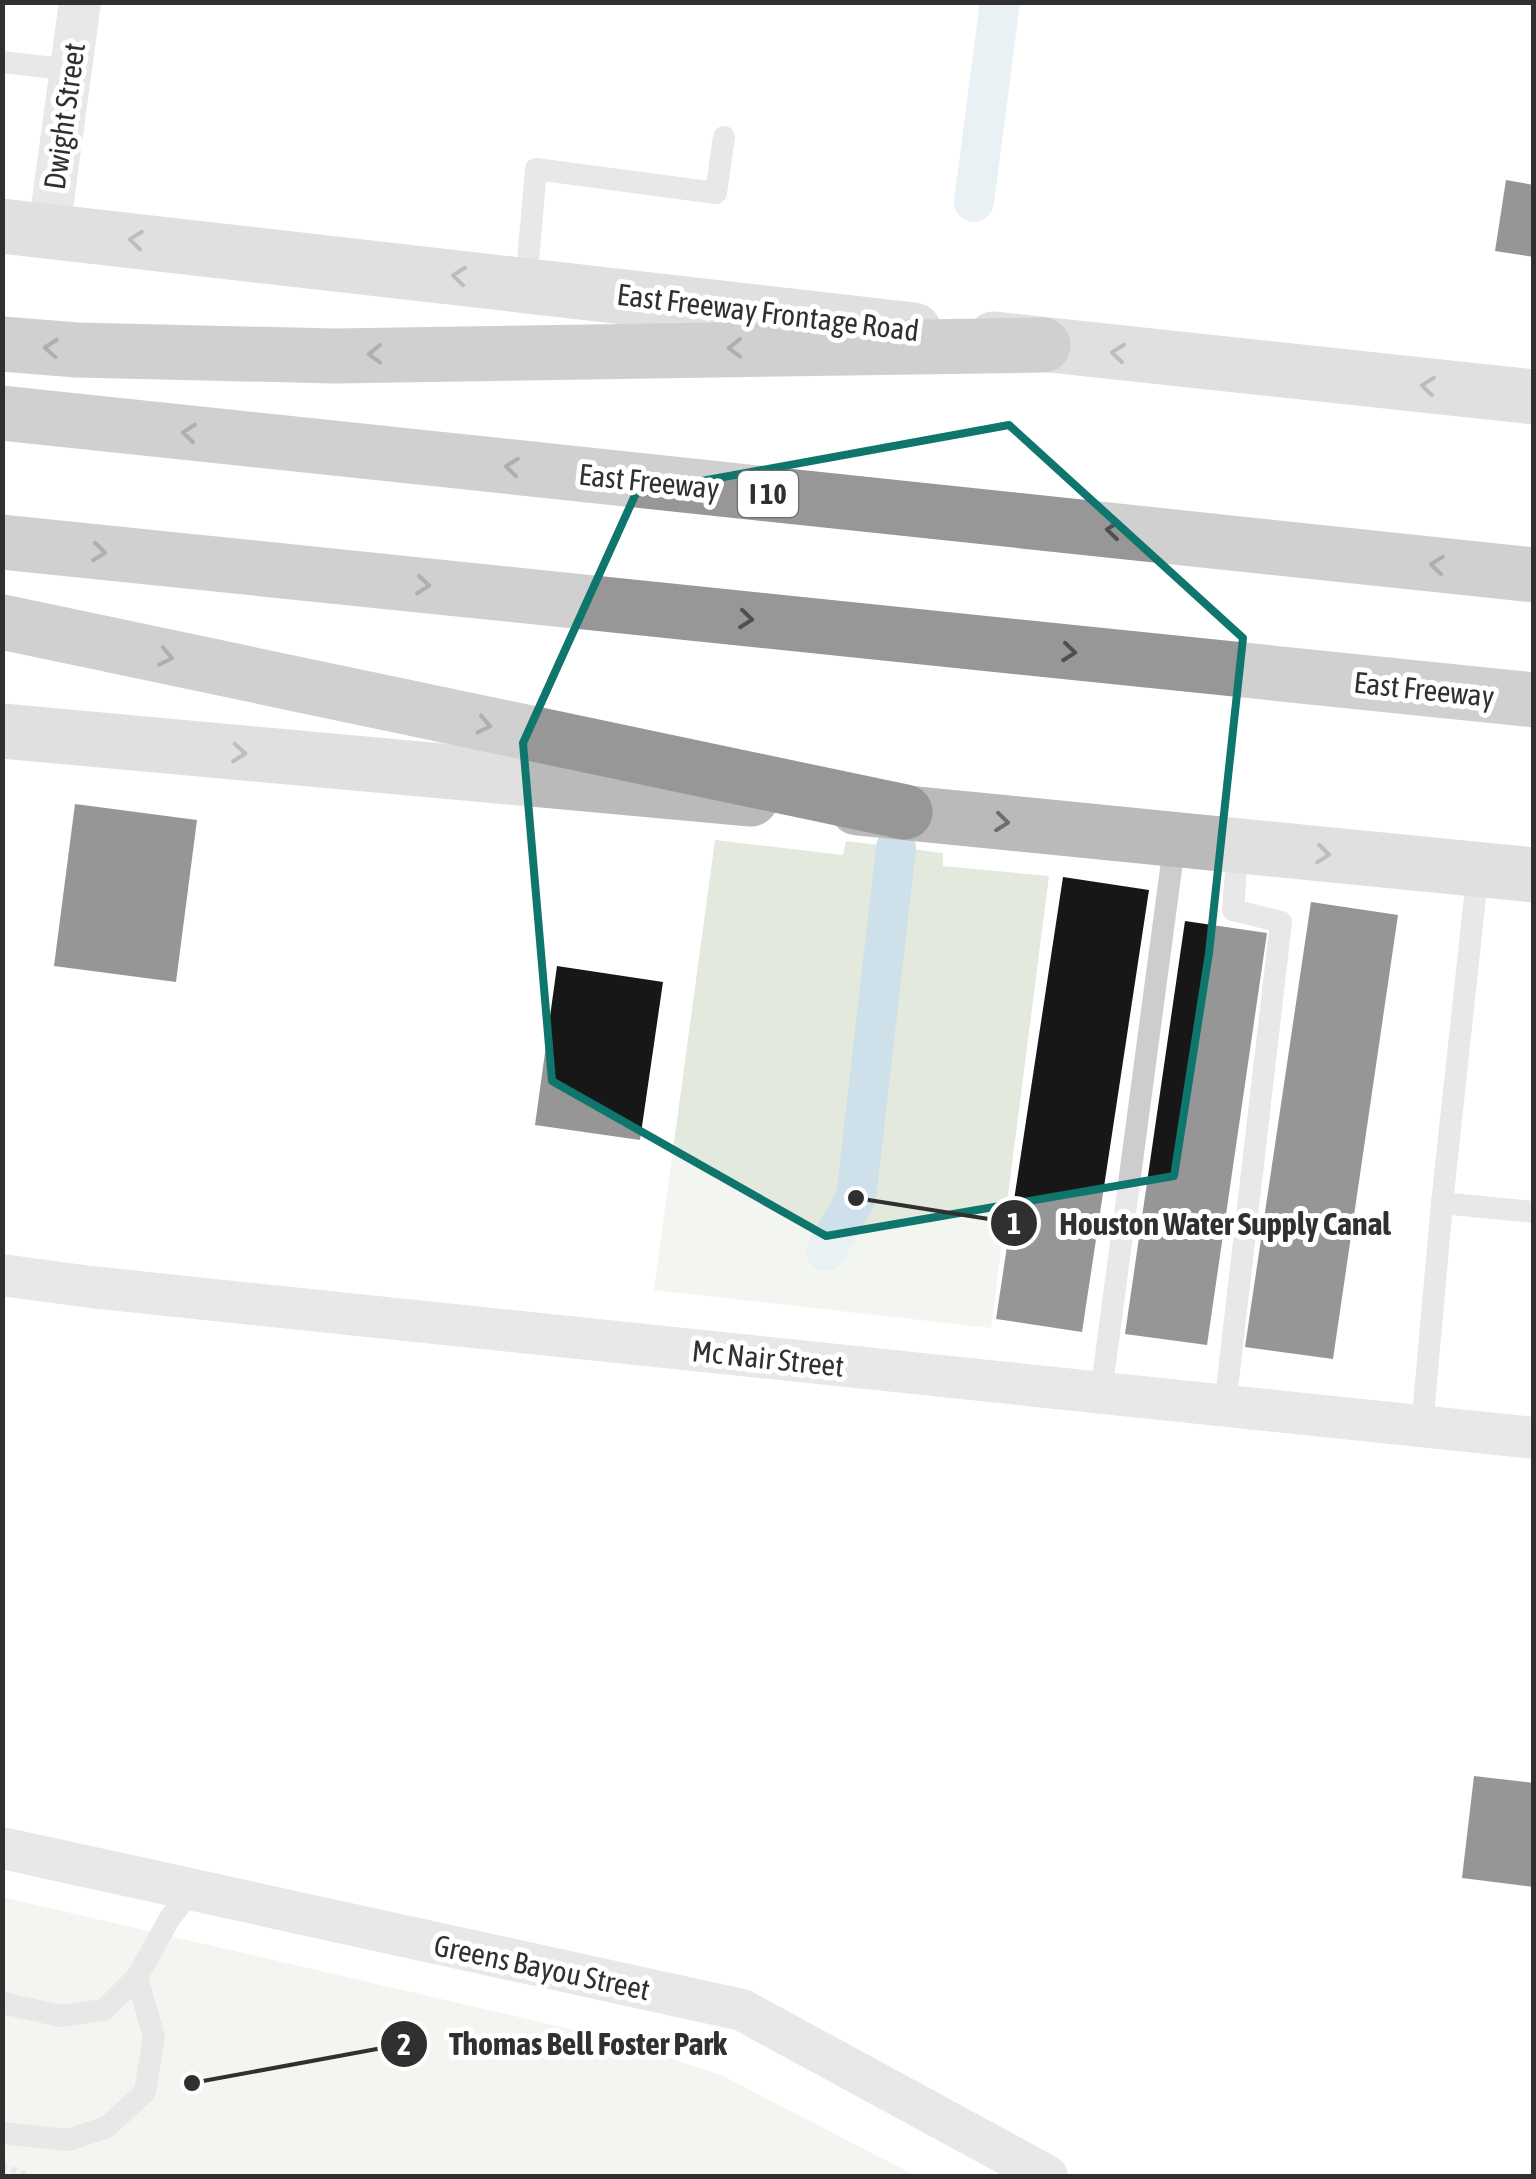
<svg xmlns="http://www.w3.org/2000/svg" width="1536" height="2179" viewBox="0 0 1536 2179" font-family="'Asap Condensed',sans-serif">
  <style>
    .green { fill: #e4e9dd }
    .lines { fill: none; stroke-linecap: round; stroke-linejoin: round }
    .canal { stroke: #cee0e9; stroke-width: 40 }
    .building { fill: #171717 }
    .path { stroke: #cacaca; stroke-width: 6; stroke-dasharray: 5 5; stroke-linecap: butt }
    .service { stroke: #cdcdcd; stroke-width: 22 }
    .minor { stroke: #cdcdcd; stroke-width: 42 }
    .secondary { stroke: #bababa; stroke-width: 55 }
    .motorway { stroke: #979797; stroke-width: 55 }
    .oneway { stroke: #6e6e6e }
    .oneway2 { stroke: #4f4f4f }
    .marked { fill: none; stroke: #0f766e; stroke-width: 8; stroke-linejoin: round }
    .labels { text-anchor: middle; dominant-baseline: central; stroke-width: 10; stroke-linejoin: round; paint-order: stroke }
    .shield { fill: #fff; stroke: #6e6e6e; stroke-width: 2.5 }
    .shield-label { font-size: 28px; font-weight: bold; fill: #303030 }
    .street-label { font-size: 30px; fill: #303030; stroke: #fff }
    .leader { fill: none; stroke: #303030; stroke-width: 4 }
    .callout-dot { fill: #303030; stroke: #fff; stroke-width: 4 }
    .mark-label { font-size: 30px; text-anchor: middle; font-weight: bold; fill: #fff }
    .callout-label { font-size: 32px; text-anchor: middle; font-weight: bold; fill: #303030; stroke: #fff; stroke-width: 10; stroke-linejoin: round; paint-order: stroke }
  </style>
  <rect width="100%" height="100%" fill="#fff"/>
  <g class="green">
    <polygon points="715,840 843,855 846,841 943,853 943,866 1049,876 991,1328 654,1290"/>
    <polygon points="2,1897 609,2038 721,2075 916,2176 3,2176"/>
  </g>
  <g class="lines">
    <g class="canal">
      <polyline points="974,202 1000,2"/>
      <polyline points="826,1251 856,1198 896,848"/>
    </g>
  </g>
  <g class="building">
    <polygon points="1506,180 1534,185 1534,257 1495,251"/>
    <polygon points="75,804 197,820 176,982 54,966"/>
    <polygon points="1063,877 1149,890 1082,1332 996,1319"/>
    <polygon points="1311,902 1398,915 1333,1359 1245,1347"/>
    <polygon points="1185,921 1267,933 1207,1345 1125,1334"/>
    <polygon points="557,966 663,982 640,1140 535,1125"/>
    <polygon points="1474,1776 1534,1783 1534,1887 1462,1878"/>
  </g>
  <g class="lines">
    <polyline class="path" points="2,2166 31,2176"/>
    <g class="service">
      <polyline points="2,62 71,70"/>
      <polyline points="526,284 536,169 716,193 724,137"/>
      <polyline points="1442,1203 1478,869"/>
      <polyline points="1101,1393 1175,839"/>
      <polyline points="1225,1406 1281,922 1233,910 1238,845"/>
      <polyline points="1422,1427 1442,1203 1534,1212"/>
      <polyline points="2,2003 60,2016 104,2010 137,1977 170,1918 192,1889"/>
      <polyline points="2,2133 68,2140 107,2127 145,2092 154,2037 137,1977"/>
    </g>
    <g class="minor">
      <polyline points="49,230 80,2"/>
      <polyline points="2,1275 91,1287 1534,1438"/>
      <polyline points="2,1848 742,2010 1047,2176"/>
    </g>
    <g class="secondary">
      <polyline points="2,226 914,330"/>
      <polyline points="994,339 1534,397"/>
      <polyline points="2,731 751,799"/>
      <polyline points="857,808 1534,875"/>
    </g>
    <g class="motorway">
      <polyline points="2,344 77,350 335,356 1043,345"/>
      <polyline points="2,413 1534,575"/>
      <polyline points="2,542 1534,700"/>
      <polyline points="2,622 905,812"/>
    </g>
  </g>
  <defs><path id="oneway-chevron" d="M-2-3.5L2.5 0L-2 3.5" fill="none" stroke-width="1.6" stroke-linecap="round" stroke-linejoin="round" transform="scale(2.5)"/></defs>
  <g class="oneway">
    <use href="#oneway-chevron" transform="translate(136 240) rotate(-174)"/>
    <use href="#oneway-chevron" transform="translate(459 276) rotate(-174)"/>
    <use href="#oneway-chevron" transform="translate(1118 353) rotate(-174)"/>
    <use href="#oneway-chevron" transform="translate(1428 386) rotate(-174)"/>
    <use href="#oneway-chevron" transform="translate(239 753) rotate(5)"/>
    <use href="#oneway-chevron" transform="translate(1002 822) rotate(6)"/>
    <use href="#oneway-chevron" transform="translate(1323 854) rotate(6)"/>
  </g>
  <g class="oneway2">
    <use href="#oneway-chevron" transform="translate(51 348) rotate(-175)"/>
    <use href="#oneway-chevron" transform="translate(735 348) rotate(179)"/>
    <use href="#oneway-chevron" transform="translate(375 354) rotate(179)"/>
    <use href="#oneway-chevron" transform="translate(189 433) rotate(-174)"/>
    <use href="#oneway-chevron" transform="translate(512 467) rotate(-174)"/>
    <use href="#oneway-chevron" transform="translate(1113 530) rotate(-174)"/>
    <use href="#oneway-chevron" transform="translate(99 552) rotate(6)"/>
    <use href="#oneway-chevron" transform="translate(1437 565) rotate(-174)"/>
    <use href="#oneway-chevron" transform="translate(423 585) rotate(6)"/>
    <use href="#oneway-chevron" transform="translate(746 619) rotate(6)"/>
    <use href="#oneway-chevron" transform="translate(1069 652) rotate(6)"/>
    <use href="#oneway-chevron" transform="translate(166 657) rotate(12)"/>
    <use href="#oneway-chevron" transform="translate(484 725) rotate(12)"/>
  </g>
  <path d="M0 0H1536V2179H0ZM1009 425 1243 638 1209 953 1174 1176 826 1236 552 1081 523 743 636 493Z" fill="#fff" fill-opacity=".55" fill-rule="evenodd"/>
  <path class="marked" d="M1009 425 1243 638 1209 953 1174 1176 826 1236 552 1081 523 743 636 493Z"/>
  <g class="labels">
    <rect class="shield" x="738" y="471" width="60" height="46" rx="8"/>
    <g class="shield-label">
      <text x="768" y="494">I 10</text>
    </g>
    <g class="street-label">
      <text transform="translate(64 116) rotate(-82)">Dwight Street</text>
      <text transform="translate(768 312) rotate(7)">East Freeway Frontage Road</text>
      <text transform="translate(649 481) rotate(6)">East Freeway</text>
      <text transform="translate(1424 689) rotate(6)">East Freeway</text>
      <text transform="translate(768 1358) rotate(6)">Mc Nair Street</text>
      <text transform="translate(542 1967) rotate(12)">Greens Bayou Street</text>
    </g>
  </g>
  <path class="leader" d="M856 1198L1014 1223M192 2083L404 2044"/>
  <g class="callout-dot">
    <circle cx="856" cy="1198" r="10"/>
    <circle cx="192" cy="2083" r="10"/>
    <circle cx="1014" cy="1223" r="25"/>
    <circle cx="404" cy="2044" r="25"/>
  </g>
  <g class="mark-label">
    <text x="1014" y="1234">1</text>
    <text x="404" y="2055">2</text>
  </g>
  <g class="callout-label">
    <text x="1225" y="1235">Houston Water Supply Canal</text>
    <text x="588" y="2055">Thomas Bell Foster Park</text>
  </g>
  <rect width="1536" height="2179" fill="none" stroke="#303030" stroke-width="10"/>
</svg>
